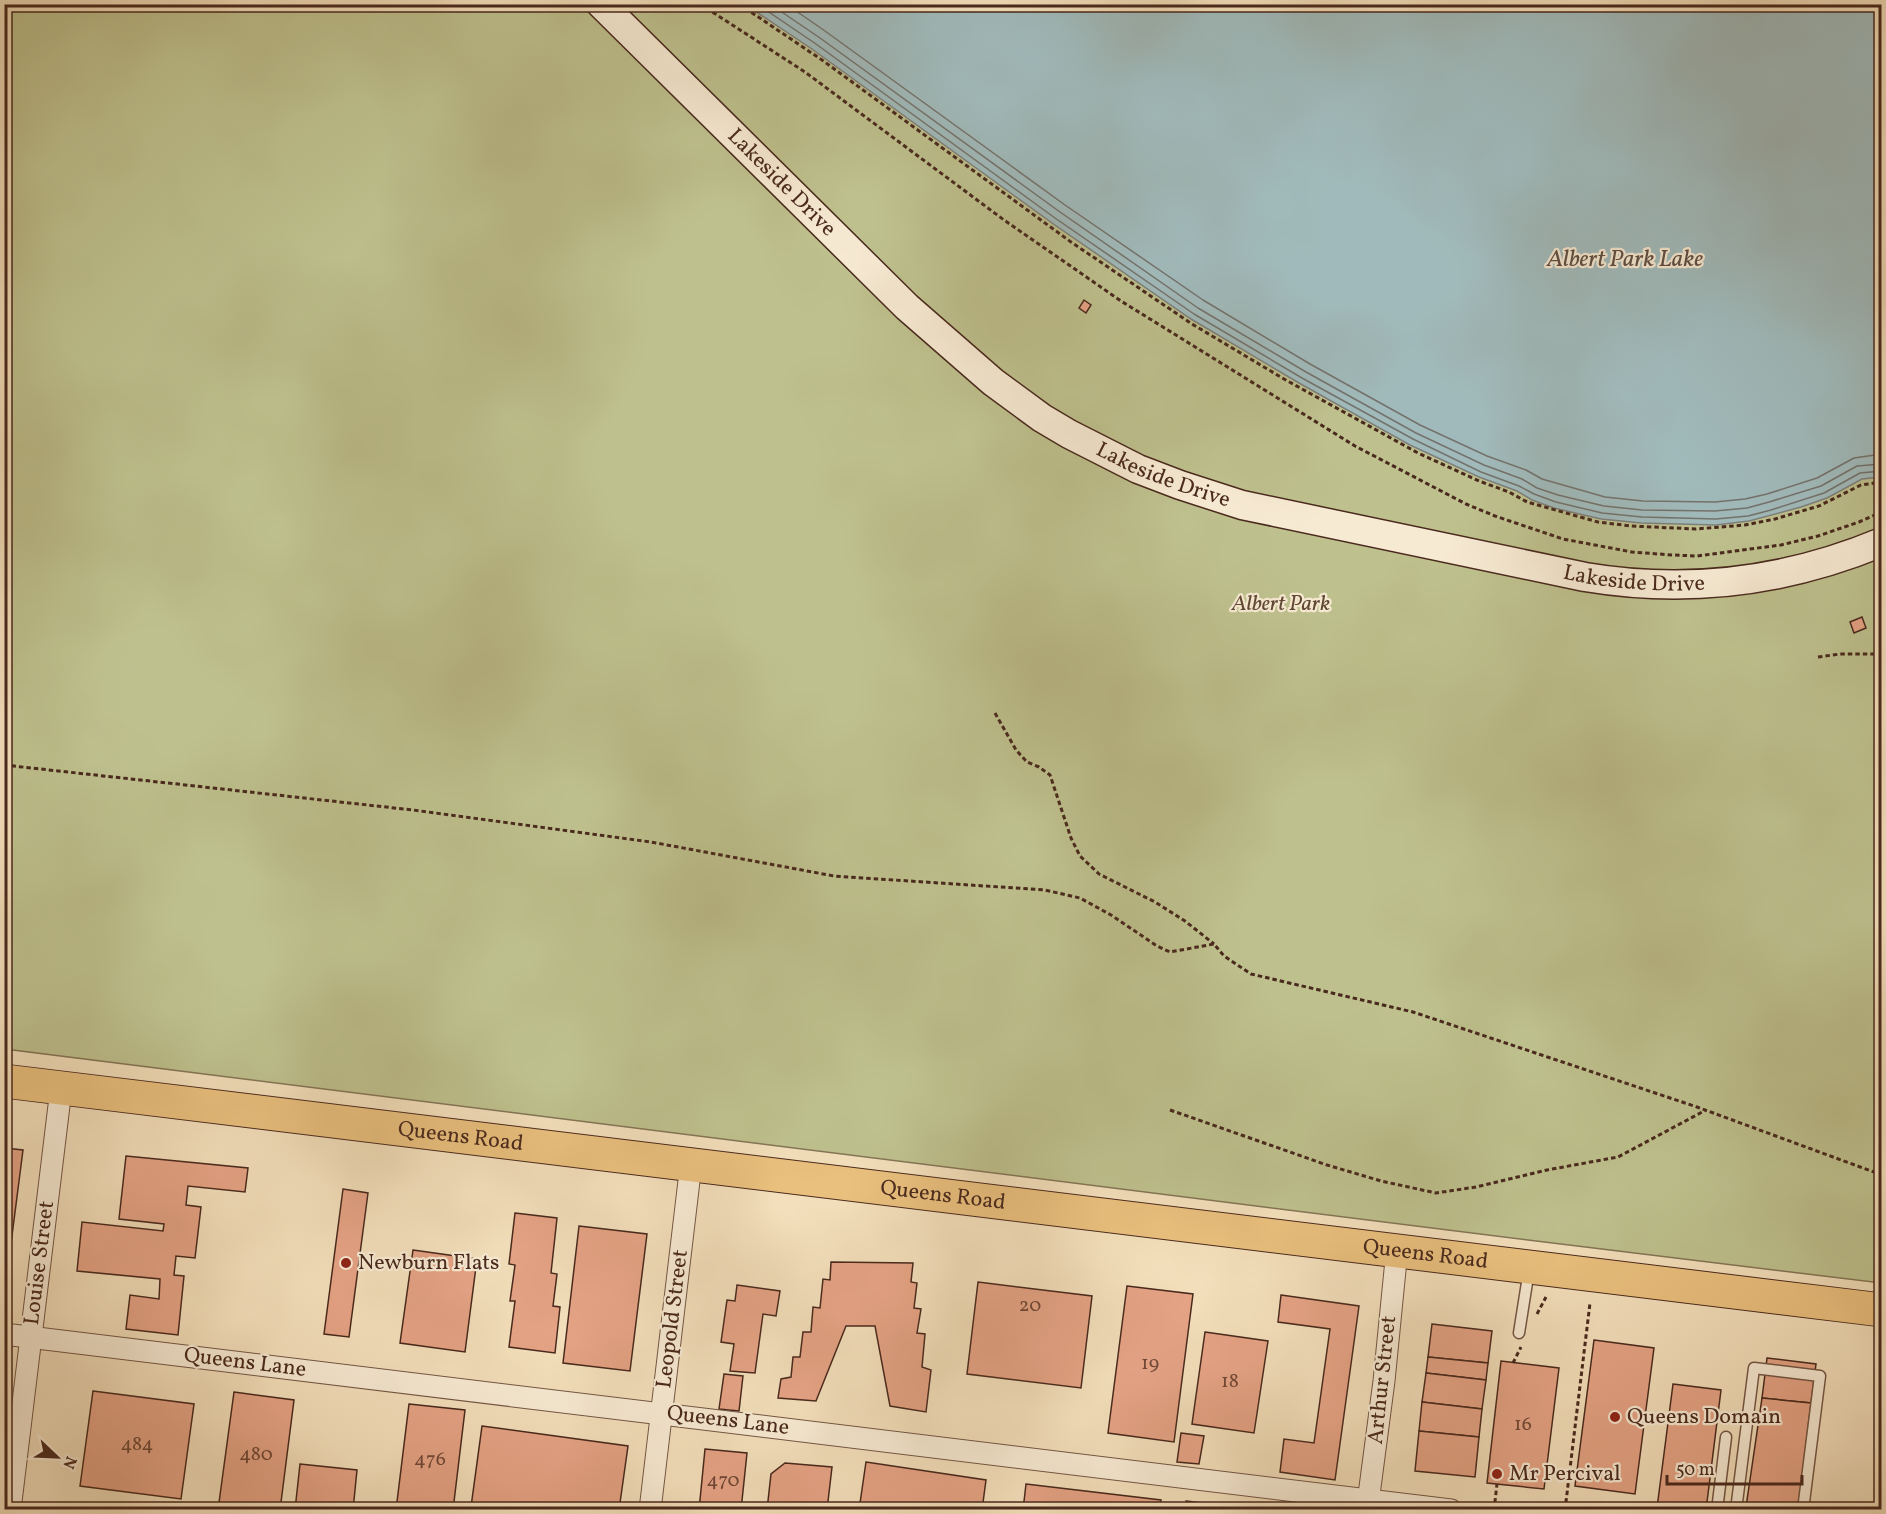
<svg xmlns="http://www.w3.org/2000/svg" width="1886" height="1514" viewBox="0 0 1886 1514" font-family="Vollkorn,serif">
  <style>
    .green { fill: #bec18e; stroke: #847556; stroke-width: 1.5 }
    .water { fill: #a0babb; stroke: #7d807c; stroke-width: 1.5 }
    .lines { fill: none; stroke-linecap: round; stroke-linejoin: round }
    .shore { stroke: #74726c; stroke-width: 1.5 }
    .building { fill: #e5a385; stroke: #49291d; stroke-width: 1.5 }
    .lane-casing { stroke: #745644; stroke-width: 13 }
    .street-casing { stroke: #745644; stroke-width: 23 }
    .secondary-casing { stroke: #49291d; stroke-width: 31 }
    .highway-casing { stroke: #49291d; stroke-width: 35 }
    .path { stroke: #49291d; stroke-width: 3; stroke-dasharray: 4.5 3; stroke-linecap: butt }
    .lane { stroke: #f7ead3; stroke-width: 10 }
    .street { stroke: #f7ead3; stroke-width: 21 }
    .secondary { stroke: #f7ead3; stroke-width: 28 }
    .highway { stroke: #eac07e; stroke-width: 33 }
    .poi-dot { fill: #8f2418; stroke: #f7ead3; stroke-width: 2 }
    .labels { text-anchor: middle; dominant-baseline: central; stroke-width: 4.5; stroke-linejoin: round; paint-order: stroke }
    .number-label { font-size: 20px; fill: #704837 }
    .street-label { font-size: 22px; fill: #49291d; stroke: #f7ead3 }
    .park-label { font-size: 22px; font-style: italic; fill: #604734; stroke: #f7ead3 }
    .poi-label { font-size: 22px; fill: #49291d; stroke: #f7ead3; text-anchor: start }
    .water-label { font-size: 24px; font-style: italic; fill: #5f4d44; stroke: #f7ead3 }
  </style>
  <rect width="100%" height="100%" fill="#f3dfbb"/>
  <filter id="stains"><feTurbulence type="fractalNoise" baseFrequency=".00333" numOctaves="4"/><feColorMatrix values="0 0 0 0 .2 0 0 0 0 .09 0 0 0 0 .02 0 0 0 .5 -.17"/></filter>
  <radialGradient id="worn" r=".72"><stop offset=".6" stop-color="#630" stop-opacity="0"/><stop offset="1" stop-color="#630" stop-opacity=".3"/></radialGradient>
  <polygon class="green" points="4,5 1881,5 1881,1283 1528,1240 5,1049"/>
  <polygon class="water" points="746,5 1881,5 1881,477 1862,479 1827,498 1801,507 1749,521 1716,525 1641,523 1601,519 1554,508 1532,500 1517,491 1479,477 1410,445 1299,383 1191,319 1052,223 812,49"/>
  <g class="lines">
    <g class="shore">
      <polyline points="757,4 816,44 1055,218 1194,314 1302,378 1413,439 1481,472 1519,486 1534,494 1556,502 1602,513 1642,517 1716,519 1748,516 1771,510 1824,493 1860,473 1882,471"/>
      <polyline points="770,4 820,38 1060,212 1198,308 1306,372 1416,433 1484,465 1522,479 1537,488 1558,495 1604,506 1642,510 1715,511 1747,508 1769,502 1821,486 1857,466 1882,464"/>
      <polyline points="786,4 825,31 1065,205 1203,300 1310,364 1420,425 1487,456 1526,470 1542,479 1605,497 1643,501 1715,502 1745,499 1767,494 1817,478 1854,458 1882,454"/>
    </g>
  </g>
  <g class="building">
    <polygon points="1084,300 1091,305 1086,313 1079,308"/>
    <polygon points="1862,617 1866,628 1854,633 1850,622"/>
    <polygon points="4,1148 23,1150 4,1298"/>
    <polygon points="126,1156 248,1168 245,1192 188,1186 186,1205 201,1207 195,1258 176,1256 174,1275 184,1276 178,1335 126,1329 130,1295 159,1299 160,1279 77,1271 82,1222 163,1231 164,1224 119,1219"/>
    <polygon points="343,1189 368,1193 349,1337 324,1334"/>
    <polygon points="515,1213 557,1218 551,1273 557,1274 553,1306 560,1307 555,1353 509,1347 515,1301 510,1301 515,1265 509,1264"/>
    <polygon points="579,1226 647,1234 630,1371 563,1363"/>
    <polygon points="413,1250 477,1259 465,1352 400,1343"/>
    <polygon points="831,1262 913,1263 911,1282 917,1283 914,1308 921,1309 917,1333 925,1334 922,1367 931,1370 926,1412 890,1406 875,1326 846,1326 816,1401 778,1398 781,1379 791,1377 793,1357 800,1357 803,1332 811,1332 813,1307 820,1308 823,1279 830,1280"/>
    <polygon points="978,1282 1092,1296 1081,1388 967,1374"/>
    <polygon points="737,1285 780,1291 776,1316 763,1314 755,1373 730,1371 734,1344 721,1342 727,1300 735,1301"/>
    <polygon points="1127,1286 1193,1294 1174,1442 1108,1433"/>
    <polygon points="1281,1295 1359,1306 1335,1480 1280,1472 1284,1439 1314,1443 1330,1329 1278,1322"/>
    <polygon points="1432,1324 1492,1331 1488,1363 1428,1357"/>
    <polygon points="1205,1332 1268,1341 1254,1433 1192,1424"/>
    <polygon points="1594,1340 1654,1348 1635,1494 1575,1486"/>
    <polygon points="1428,1357 1488,1363 1486,1380 1426,1373"/>
    <polygon points="1767,1358 1816,1364 1811,1403 1762,1398"/>
    <polygon points="1501,1361 1559,1368 1544,1489 1487,1483"/>
    <polygon points="1426,1373 1486,1380 1482,1409 1422,1402"/>
    <polygon points="724,1374 743,1376 739,1411 719,1409"/>
    <polygon points="1673,1384 1721,1390 1706,1510 1657,1508"/>
    <polygon points="93,1391 194,1404 181,1499 80,1486"/>
    <polygon points="234,1392 294,1400 280,1510 218,1510"/>
    <polygon points="1762,1398 1811,1403 1798,1510 1770,1510 1746,1507"/>
    <polygon points="1422,1402 1482,1409 1479,1437 1419,1431"/>
    <polygon points="409,1404 465,1410 453,1510 396,1510"/>
    <polygon points="482,1426 628,1446 619,1510 489,1510 471,1507"/>
    <polygon points="1419,1431 1479,1437 1475,1477 1415,1471"/>
    <polygon points="1181,1433 1204,1436 1199,1464 1177,1462"/>
    <polygon points="705,1449 747,1453 741,1510 699,1510"/>
    <polygon points="866,1462 986,1480 982,1510 859,1510"/>
    <polygon points="785,1463 832,1467 827,1510 767,1510 771,1474"/>
    <polygon points="300,1464 357,1470 353,1510 295,1510"/>
    <polygon points="1026,1484 1161,1500 1160,1510 1023,1510"/>
    <polygon points="1186,1501 1247,1508 1246,1510 1185,1510"/>
  </g>
  <g class="lines">
    <g class="lane-casing">
      <g id="lane">
        <polyline points="1519,1333 1529,1270"/>
        <polyline points="1717,1510 1726,1437"/>
        <polyline points="1736,1510 1754,1368 1820,1376 1803,1510"/>
      </g>
    </g>
    <g class="street-casing">
      <g id="street">
        <polyline points="4,1334 1451,1510"/>
        <polyline points="10,1510 61,1089"/>
        <polyline points="650,1510 691,1164"/>
        <polyline points="1367,1510 1384,1381 1397,1250"/>
      </g>
    </g>
    <g class="secondary-casing">
      <g id="secondary">
        <path id="s1" d="M601 4 907 307 993 382 1042 418 1069 434 1138 469 1180 485 1242 505 1585 577C1687 594 1786 582 1882 542"/>
      </g>
    </g>
    <g class="highway-casing">
      <g id="highway">
        <path id="s2" d="M4 1081 1882 1310"/>
      </g>
    </g>
    <g class="path">
      <polyline points="700,4 805,72 1004,220 1121,301 1355,446 1466,504 1495,516 1563,539 1632,552 1672,555 1697,556 1781,545 1818,536 1859,522 1882,512"/>
      <polyline points="739,4 822,60 1071,242 1192,324 1284,379 1418,453 1479,481 1509,492 1527,502 1598,522 1631,526 1696,529 1745,525 1775,519 1819,506 1861,485 1882,482"/>
      <polyline points="1818,657 1840,654 1882,654"/>
      <polyline points="995,713 1016,750 1027,762 1039,767 1050,775 1071,838 1080,856 1099,874 1155,902 1185,921 1214,944"/>
      <polyline points="4,765 413,810 651,842 834,876 1045,890 1080,898 1111,915 1157,946 1170,952 1214,944 1224,956 1251,974 1413,1012 1697,1107 1882,1175"/>
      <polyline points="1170,1110 1327,1165 1381,1181 1436,1193 1476,1187 1547,1170 1618,1157 1706,1110"/>
      <polyline points="1537,1314 1546,1297"/>
      <polyline points="1513,1363 1521,1347"/>
      <polyline points="1494,1510 1497,1484"/>
      <polyline points="1565,1510 1590,1303"/>
    </g>
    <use href="#lane" class="lane"/>
    <use href="#street" class="street"/>
    <use href="#secondary" class="secondary"/>
    <use href="#highway" class="highway"/>
  </g>
  <g class="poi-dot">
    <circle cx="346" cy="1263" r="6"/>
    <circle cx="1615" cy="1417" r="6"/>
    <circle cx="1497" cy="1474" r="6"/>
  </g>
  <g class="labels">
    <g class="number-label">
      <text x="1030" y="1306">20</text>
      <text x="1150" y="1364">19</text>
      <text x="1230" y="1382">18</text>
      <text x="1523" y="1425">16</text>
      <text x="137" y="1445">484</text>
      <text x="256" y="1455">480</text>
      <text x="430" y="1460">476</text>
      <text x="723" y="1481">470</text>
    </g>
    <g class="street-label">
      <text stroke="none"><textPath href="#s1" startOffset="254">Lakeside Drive</textPath></text>
      <text stroke="none"><textPath href="#s1" startOffset="740">Lakeside Drive</textPath></text>
      <text stroke="none"><textPath href="#s1" startOffset="1224">Lakeside Drive</textPath></text>
      <text stroke="none"><textPath href="#s2" startOffset="460">Queens Road</textPath></text>
      <text stroke="none"><textPath href="#s2" startOffset="946">Queens Road</textPath></text>
      <text stroke="none"><textPath href="#s2" startOffset="1432">Queens Road</textPath></text>
      <text transform="translate(40 1263) rotate(-83)">Louise Street</text>
      <text transform="translate(673 1319) rotate(-83)">Leopold Street</text>
      <text transform="translate(245 1363) rotate(7)">Queens Lane</text>
      <text transform="translate(1383 1380) rotate(-84)">Arthur Street</text>
      <text transform="translate(728 1421) rotate(7)">Queens Lane</text>
    </g>
    <g class="park-label">
      <text x="1281" y="604">Albert Park</text>
    </g>
    <g class="poi-label">
      <text x="358" y="1263">Newburn Flats</text>
      <text x="1627" y="1417">Queens Domain</text>
      <text x="1509" y="1474">Mr Percival</text>
    </g>
    <g class="water-label">
      <text x="1625" y="260">Albert Park Lake</text>
    </g>
  </g>
  <rect width="1886" height="1514" fill="none" stroke="#f3dfbb" stroke-width="24"/>
  <rect x="6" y="6" width="1874" height="1502" fill="none" stroke="#49291d" stroke-width="3"/>
  <rect x="12" y="12" width="1862" height="1490" fill="none" stroke="#49291d" stroke-width="1.5"/>
  <g transform="translate(57 1457) rotate(113)" stroke="#f7ead3" stroke-width="4.5" paint-order="stroke">
  <path d="M0-4.5L10 22L0 15L-10 22Z" fill="#49291d"/>
  <text y="-9" font-size="16" font-weight="bold" text-anchor="middle" fill="#49291d">N</text>
  </g>
  <path d="M1667 1475v9h135v-9" fill="none" stroke="#49291d" stroke-width="3"/>
  <text x="1676" y="1475" font-size="18" fill="#49291d" stroke="#f7ead3" stroke-width="4.5" paint-order="stroke">50 m</text>
  <rect width="100%" height="100%" filter="url(#stains)"/>
  <rect width="100%" height="100%" fill="url(#worn)"/>
</svg>
